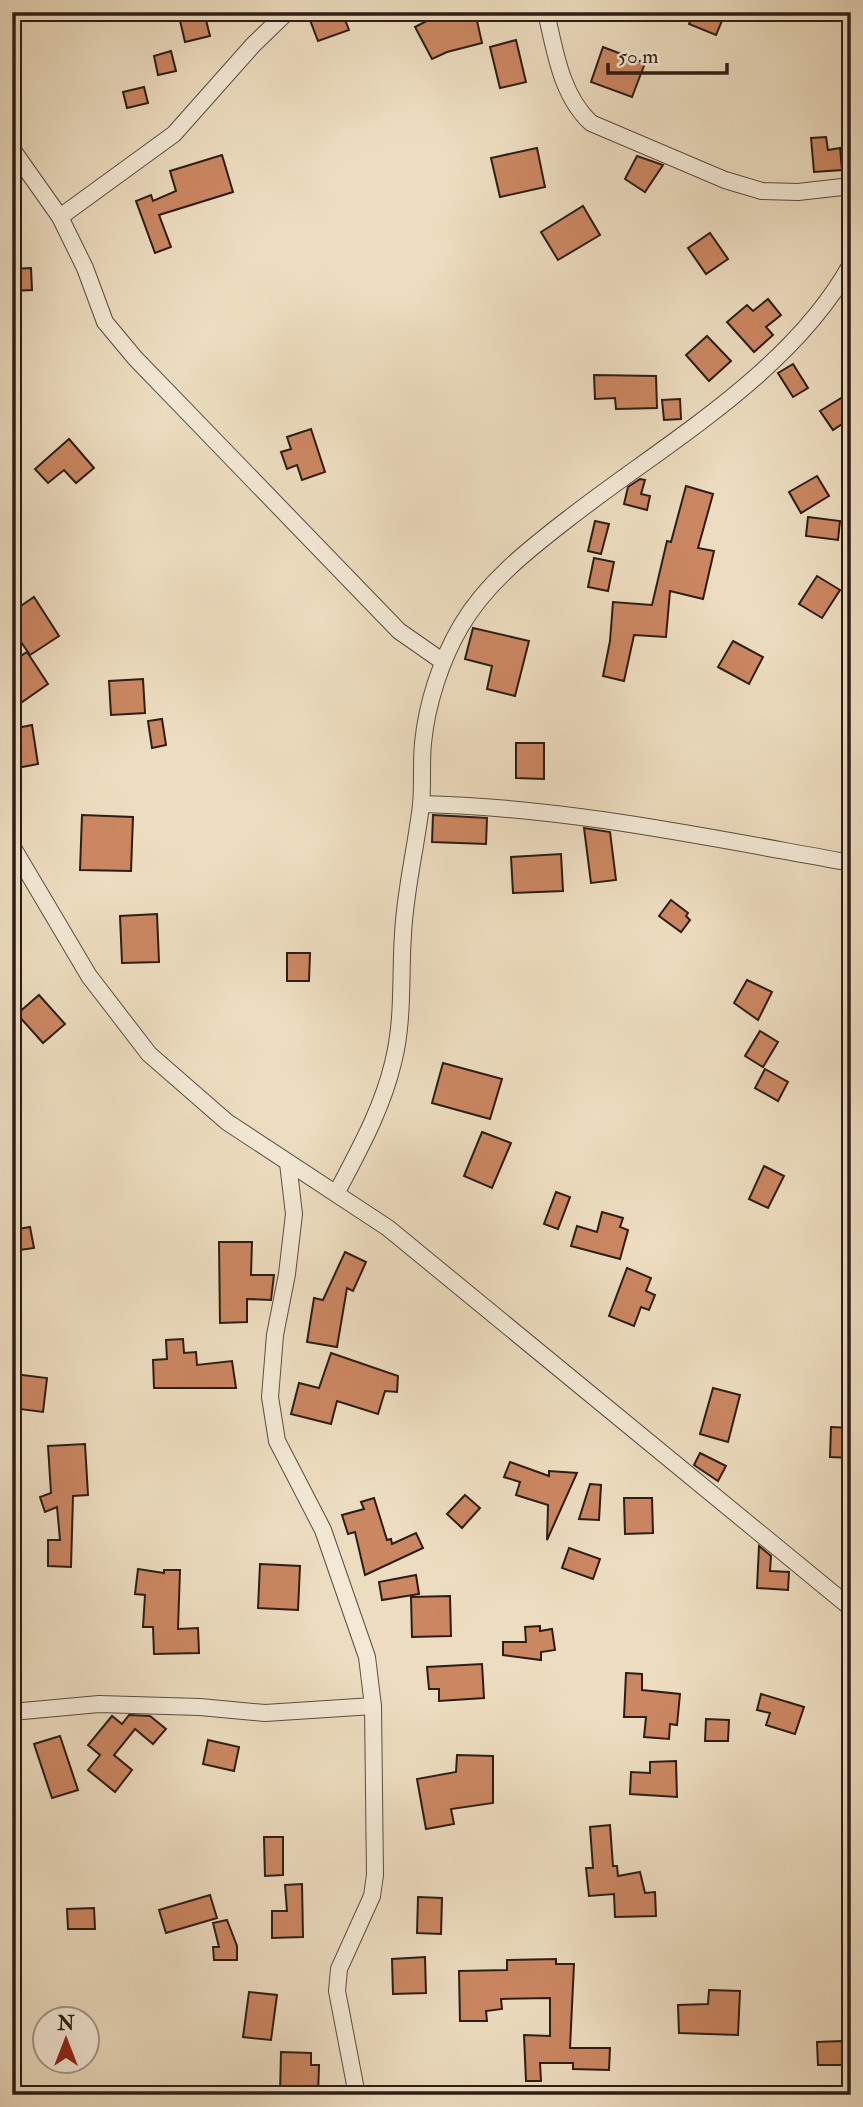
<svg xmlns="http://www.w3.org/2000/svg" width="863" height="2107" viewBox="0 0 863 2107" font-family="'IM FELL Double Pica',serif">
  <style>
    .building { fill: #cb8762; stroke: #2c1d16; stroke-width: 2 }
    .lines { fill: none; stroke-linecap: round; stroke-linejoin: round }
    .street-casing { stroke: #5c4d40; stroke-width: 18 }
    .street { stroke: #f3e9d6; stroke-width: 16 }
  </style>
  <rect width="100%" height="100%" fill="#edddc0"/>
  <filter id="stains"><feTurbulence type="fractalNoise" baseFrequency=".00286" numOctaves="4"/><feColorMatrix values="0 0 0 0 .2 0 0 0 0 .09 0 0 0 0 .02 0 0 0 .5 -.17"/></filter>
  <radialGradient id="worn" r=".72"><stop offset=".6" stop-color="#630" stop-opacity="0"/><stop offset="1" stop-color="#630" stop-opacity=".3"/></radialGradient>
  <g class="building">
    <polygon points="178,12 204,12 210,36 185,42"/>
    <polygon points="307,12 342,12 349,30 318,41"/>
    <polygon points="444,12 475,12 482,43 447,52 432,59 415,27"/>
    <polygon points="694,12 714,12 724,16 716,35 689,24"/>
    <polygon points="516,40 526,82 500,88 490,47"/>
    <polygon points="603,47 645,63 632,97 591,82"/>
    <polygon points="171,51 176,71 158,75 154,56"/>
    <polygon points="144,87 148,103 127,108 123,92"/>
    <polygon points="826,137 828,150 840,148 842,170 814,172 811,138"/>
    <polygon points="537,148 545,187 500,197 491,158"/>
    <polygon points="222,155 233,192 159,215 171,247 155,253 136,201 151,195 153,201 176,191 170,171"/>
    <polygon points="637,156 663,165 645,192 625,179"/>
    <polygon points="583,206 600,235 558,260 541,232"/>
    <polygon points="710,233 728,259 706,274 688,248"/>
    <polygon points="31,268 32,290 12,291 12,269"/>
    <polygon points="768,299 781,315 766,327 773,335 754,352 727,322 747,305 753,311"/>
    <polygon points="707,336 731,361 709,381 686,355"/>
    <polygon points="793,364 808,388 793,397 778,373"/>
    <polygon points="594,375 656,376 657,408 616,409 615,398 595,399"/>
    <polygon points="851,392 851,418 833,430 820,411"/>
    <polygon points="680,399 681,419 664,420 662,400"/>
    <polygon points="311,429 325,472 302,480 297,465 287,469 281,452 291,449 287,437"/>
    <polygon points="69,439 94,468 76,483 64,470 48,483 35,469"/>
    <polygon points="817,476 829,496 801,513 789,492"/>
    <polygon points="640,479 645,480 641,494 650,496 647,510 624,504 628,487"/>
    <polygon points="686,486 713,494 698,548 714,551 703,599 670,591 666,637 634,635 624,681 603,676 610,641 613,602 652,605 667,541 671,542"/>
    <polygon points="808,517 840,521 838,540 806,536"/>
    <polygon points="595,521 609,524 601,554 588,551"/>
    <polygon points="594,558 614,562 608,591 588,587"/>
    <polygon points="817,576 840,590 822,618 799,604"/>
    <polygon points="34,597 59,636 30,655 12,629 12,612"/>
    <polygon points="473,628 529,641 515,696 487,689 492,666 465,659"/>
    <polygon points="733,641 763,657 749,684 718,667"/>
    <polygon points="27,652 48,684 12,709 12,662"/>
    <polygon points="143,679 145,713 111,715 109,681"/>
    <polygon points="162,719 166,745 152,748 148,721"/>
    <polygon points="32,725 38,764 12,769 12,729"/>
    <polygon points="516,743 544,743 544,779 516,778"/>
    <polygon points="82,815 133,817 131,871 80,870"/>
    <polygon points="433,815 487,818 486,844 432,842"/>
    <polygon points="584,828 610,832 616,880 591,883"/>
    <polygon points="561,854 563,891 513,893 511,857"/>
    <polygon points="671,900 688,913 686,916 690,920 681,932 659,916"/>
    <polygon points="157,914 159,962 122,963 120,916"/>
    <polygon points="287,953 310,953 309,981 287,981"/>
    <polygon points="747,980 772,992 758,1020 734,1003"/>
    <polygon points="39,995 65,1024 43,1043 17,1014"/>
    <polygon points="760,1031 778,1042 763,1067 745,1056"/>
    <polygon points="443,1063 502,1079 490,1119 432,1103"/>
    <polygon points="765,1069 788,1082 778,1101 755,1088"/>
    <polygon points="482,1132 511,1143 492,1188 464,1176"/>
    <polygon points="764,1166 784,1176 768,1208 749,1199"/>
    <polygon points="556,1192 570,1197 558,1229 544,1224"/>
    <polygon points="602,1212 623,1218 620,1227 628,1230 620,1259 571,1246 577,1226 597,1232"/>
    <polygon points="30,1227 34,1248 12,1251 12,1230"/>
    <polygon points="219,1242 252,1242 251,1275 274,1275 271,1300 247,1299 247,1322 220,1323"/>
    <polygon points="345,1252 366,1262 353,1291 347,1288 337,1347 307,1342 314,1298 323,1300"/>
    <polygon points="627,1268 651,1278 646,1291 655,1295 649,1310 641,1307 634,1326 609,1316"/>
    <polygon points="183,1339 184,1353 196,1352 197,1365 232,1361 236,1388 154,1388 153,1360 167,1359 166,1340"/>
    <polygon points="331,1353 398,1376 397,1392 385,1391 378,1414 337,1401 331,1424 291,1414 299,1383 319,1388"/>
    <polygon points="14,1374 47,1378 43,1412 12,1408"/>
    <polygon points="713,1388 740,1395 728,1442 700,1434"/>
    <polygon points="831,1427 851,1428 851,1458 830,1457"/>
    <polygon points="85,1444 88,1495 73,1496 71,1567 48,1566 48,1540 60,1540 57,1507 45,1512 40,1497 51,1493 48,1446"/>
    <polygon points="700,1453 726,1466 718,1481 694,1465"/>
    <polygon points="510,1462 549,1476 549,1471 577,1473 547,1540 548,1505 516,1495 520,1482 504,1477"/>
    <polygon points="590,1484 601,1485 599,1520 579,1519"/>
    <polygon points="465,1495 480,1508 462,1528 447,1514"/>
    <polygon points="374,1498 387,1540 391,1539 392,1544 416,1533 423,1548 365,1575 355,1532 348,1534 342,1515 364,1509 361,1502"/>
    <polygon points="624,1498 652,1498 653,1533 625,1534"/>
    <polygon points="759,1546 771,1556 770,1571 789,1572 788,1590 757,1588"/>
    <polygon points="569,1548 600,1559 593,1579 562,1568"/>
    <polygon points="260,1564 300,1566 298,1610 258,1608"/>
    <polygon points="138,1569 164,1573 164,1570 180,1570 178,1629 198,1628 199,1653 154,1654 153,1627 143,1627 145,1595 135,1594"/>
    <polygon points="416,1575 419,1594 382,1600 379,1582"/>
    <polygon points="450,1596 451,1636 412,1637 411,1597"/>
    <polygon points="540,1626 540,1631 552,1629 555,1650 541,1652 541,1660 503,1655 503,1642 526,1642 525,1627"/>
    <polygon points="482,1664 484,1698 439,1701 439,1689 429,1689 427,1667"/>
    <polygon points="626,1673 642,1674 642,1690 680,1694 677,1725 670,1724 669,1739 644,1737 646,1717 624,1717"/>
    <polygon points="761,1694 804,1707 795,1734 766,1725 770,1713 757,1710"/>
    <polygon points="129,1715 150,1716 166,1729 153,1744 135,1729 114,1755 132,1770 115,1792 88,1770 100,1755 88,1745 112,1716 122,1724"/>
    <polygon points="706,1719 729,1720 728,1741 705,1741"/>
    <polygon points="60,1736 78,1790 52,1798 34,1744"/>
    <polygon points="208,1740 239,1747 234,1771 203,1764"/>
    <polygon points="457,1755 493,1756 493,1803 451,1809 454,1824 426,1829 417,1779 456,1772"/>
    <polygon points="676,1761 677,1797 630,1794 631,1772 650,1773 650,1762"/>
    <polygon points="610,1825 613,1866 617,1866 618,1876 640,1872 645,1893 655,1892 656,1916 615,1917 614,1894 589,1896 586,1868 593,1868 590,1827"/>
    <polygon points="264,1837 283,1837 283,1875 265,1876"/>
    <polygon points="302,1884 303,1937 272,1938 272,1911 287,1911 285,1885"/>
    <polygon points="210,1895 217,1918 166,1933 159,1910"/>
    <polygon points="418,1897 442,1898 441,1934 417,1933"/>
    <polygon points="94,1908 95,1929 68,1929 67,1909"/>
    <polygon points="227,1920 237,1946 237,1960 214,1960 213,1947 219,1947 213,1923"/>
    <polygon points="425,1957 426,1993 393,1994 392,1959"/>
    <polygon points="556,1959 556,1964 574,1964 570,2048 610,2048 609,2070 573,2069 573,2063 540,2063 541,2081 526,2081 524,2035 550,2036 550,1998 501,1999 502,2009 486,2011 487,2021 460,2021 459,1971 507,1970 507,1960"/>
    <polygon points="709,1990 740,1991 738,2035 679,2033 678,2005 708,2004"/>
    <polygon points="249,1992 277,1995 271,2040 243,2037"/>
    <polygon points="842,2041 843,2065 818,2065 817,2042"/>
    <polygon points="281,2052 311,2053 311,2065 319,2065 318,2095 280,2095"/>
  </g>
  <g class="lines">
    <g class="street-casing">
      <g id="street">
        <path d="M546 12C555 51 561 95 591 123L725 180 762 191 798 192 851 186"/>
        <polyline points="12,149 60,217 85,268 105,322 135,358 399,631 442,661"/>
        <polyline points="60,217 174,134 253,45 287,12"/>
        <path d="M421 804C562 807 701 836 840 861L851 860"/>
        <polyline points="12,846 89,976 149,1054 227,1122 388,1228 851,1608"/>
        <polyline points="288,1163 294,1214 287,1274 275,1335 270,1397 277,1441 323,1530 367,1657 373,1706 375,1875 372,1896 339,1969 337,1991 357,2095"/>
        <path d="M337 1192C359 1150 382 1109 393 1063 404 1020 400 977 403 934 405 891 416 848 421 805 423 785 421 764 423 743 427 703 441 660 461 626 486 583 529 549 568 519 664 444 791 373 851 264"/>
        <polyline points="12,1712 99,1704 200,1707 265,1713 373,1706"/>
      </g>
    </g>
    <use href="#street" class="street"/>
  </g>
  <rect width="863" height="2107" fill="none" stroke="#edddc0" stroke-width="42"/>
  <rect x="14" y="14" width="835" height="2079" fill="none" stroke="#2c1d16" stroke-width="3.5"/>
  <rect x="21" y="21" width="821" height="2065" fill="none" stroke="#2c1d16" stroke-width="2"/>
  <g transform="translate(66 2040)"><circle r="33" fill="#f3e9d6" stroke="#a39789" stroke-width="2"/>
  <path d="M0-5L12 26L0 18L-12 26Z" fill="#8f2418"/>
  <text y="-10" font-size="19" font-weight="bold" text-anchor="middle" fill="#2c1d16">N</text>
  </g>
  <path d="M608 63v10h119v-10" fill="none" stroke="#2c1d16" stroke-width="3.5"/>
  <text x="618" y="63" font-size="21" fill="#2c1d16" stroke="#f3e9d6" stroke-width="5" paint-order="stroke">50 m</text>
  <rect width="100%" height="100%" filter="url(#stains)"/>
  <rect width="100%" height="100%" fill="url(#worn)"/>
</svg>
